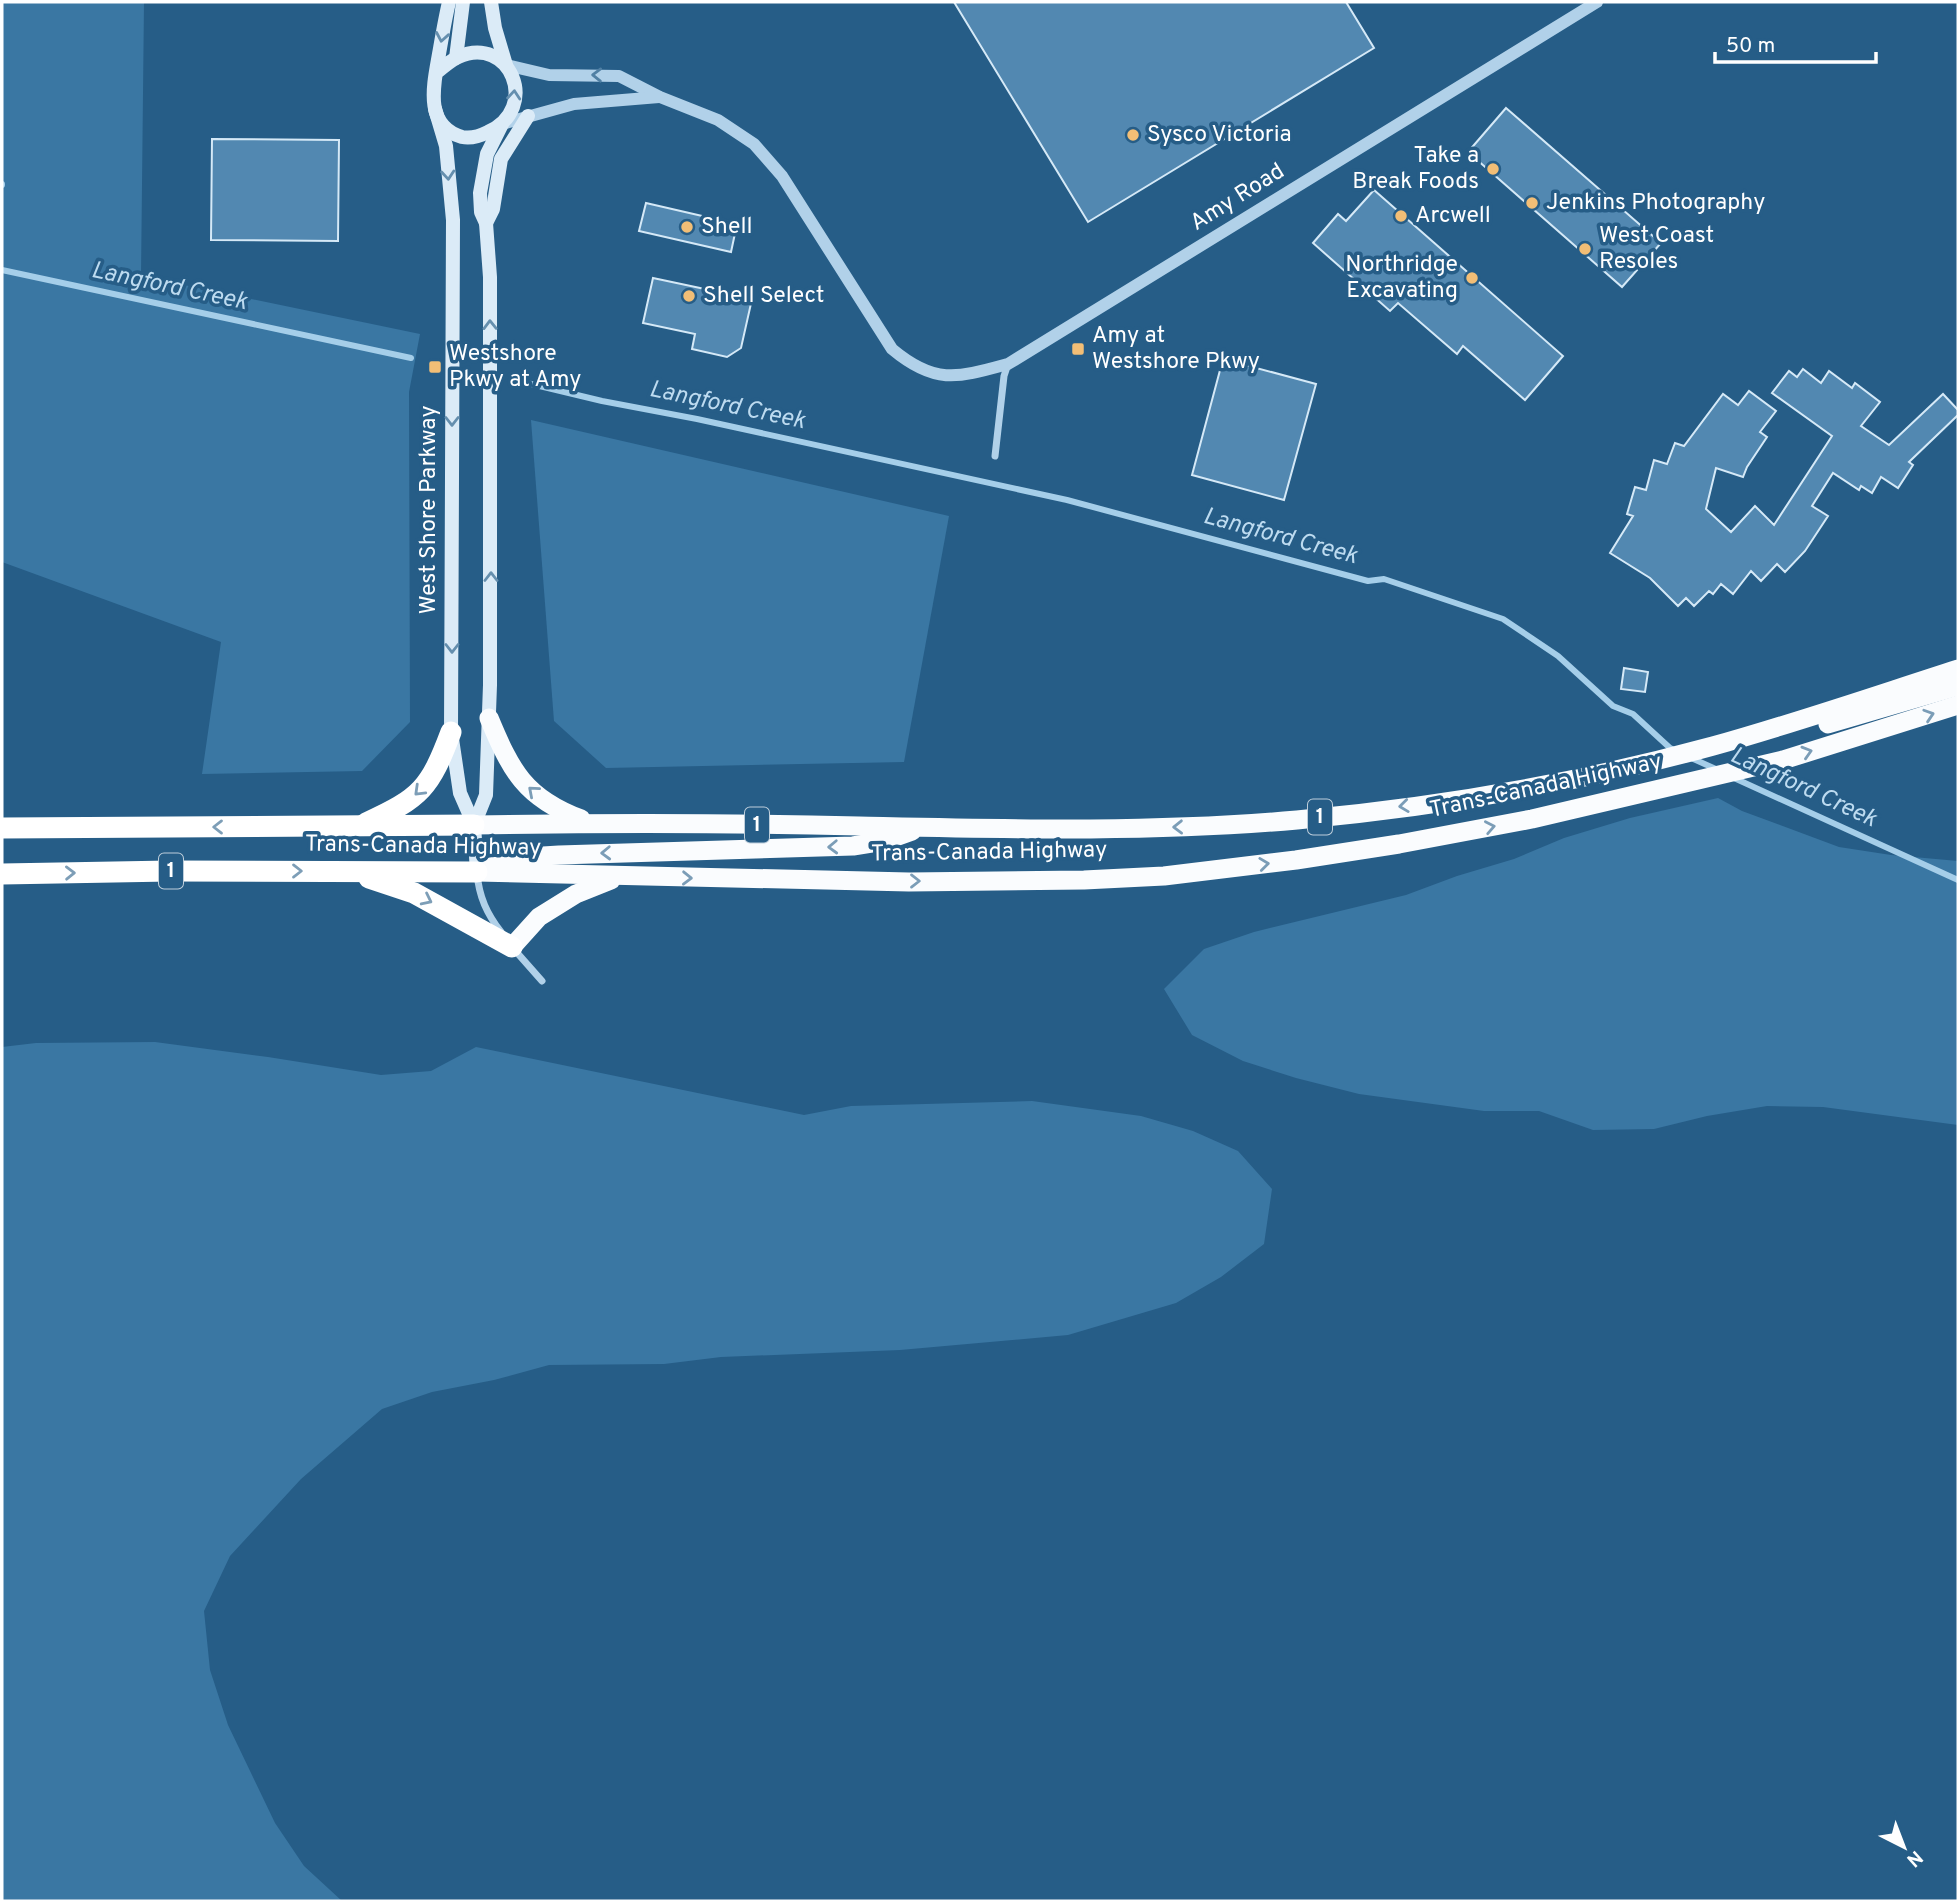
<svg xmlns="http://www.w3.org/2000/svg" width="1960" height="1903" viewBox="0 0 1960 1903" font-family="Overpass,sans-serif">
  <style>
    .green { fill: #3a77a3 }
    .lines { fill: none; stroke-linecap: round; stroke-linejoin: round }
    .stream { stroke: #a5cee9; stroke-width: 6 }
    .building { fill: #5288b1; stroke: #d5e9f7; stroke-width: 2 }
    .minor { stroke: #b1d1e9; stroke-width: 7 }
    .tertiary { stroke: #b1d1e9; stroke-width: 12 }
    .secondary { stroke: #dbebf7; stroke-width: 14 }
    .trunk { stroke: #fafcfe; stroke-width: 19 }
    .motorway { stroke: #fff; stroke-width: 21 }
    .oneway { stroke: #658fae }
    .oneway2 { stroke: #5080a4 }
    .oneway3 { stroke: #7b9db7 }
    .oneway4 { stroke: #7d9eb7 }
    .poi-dot { fill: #f2be76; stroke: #265d87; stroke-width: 2.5 }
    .labels { text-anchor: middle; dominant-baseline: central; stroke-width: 7; stroke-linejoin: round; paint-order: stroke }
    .shield { fill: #265d87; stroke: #becedb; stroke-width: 2 }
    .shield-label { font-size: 21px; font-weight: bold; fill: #fff }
    .poi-label { font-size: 23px; fill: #fff; stroke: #265d87; text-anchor: start }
    .street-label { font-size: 23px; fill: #fff; stroke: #265d87 }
    .water-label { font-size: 24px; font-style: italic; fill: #bddbf0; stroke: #265d87 }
  </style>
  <rect width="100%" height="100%" fill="#265d87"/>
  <g class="green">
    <polygon points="2,2 144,2 141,276 420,334 409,392 410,722 362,771 202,774 221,642 2,562"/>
    <polygon points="531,420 949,516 904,762 606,768 554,721"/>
    <polygon points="1718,798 1742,811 1839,847 1891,855 1958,861 1958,1125 1823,1107 1767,1106 1707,1116 1654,1129 1593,1130 1539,1111 1484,1111 1359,1094 1296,1078 1243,1061 1192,1035 1164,989 1204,949 1254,932 1406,895 1457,876 1514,859 1564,838 1630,818"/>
    <polygon points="155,1042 268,1057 381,1075 431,1071 476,1047 804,1115 851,1106 1032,1101 1141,1116 1193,1131 1238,1151 1272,1189 1264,1244 1221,1277 1176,1303 1068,1335 900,1350 721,1357 664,1364 549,1365 494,1380 432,1392 382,1409 301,1479 230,1556 204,1611 210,1670 228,1725 251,1773 275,1823 304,1866 342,1901 2,1901 2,1047 36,1043"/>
  </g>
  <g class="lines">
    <g class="stream">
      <polyline points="2,184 2,185"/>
      <polyline points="2,270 411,358"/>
      <polyline points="527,383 602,401 697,419 1067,500 1368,581 1384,579 1503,619 1558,656 1613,706 1633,714 1670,748 1676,751"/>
      <polyline points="1689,757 1718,770"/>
      <polyline points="1734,778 1958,880"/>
    </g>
  </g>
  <g class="building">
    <polygon points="954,2 1346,2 1374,48 1088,222"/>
    <polygon points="1506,108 1661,243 1622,287 1468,152"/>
    <polygon points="212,139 339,140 338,241 211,240"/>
    <polygon points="1374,190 1563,356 1525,400 1463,346 1457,354 1398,303 1390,311 1313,243 1338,214 1346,221"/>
    <polygon points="646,203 737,224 731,252 639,231"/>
    <polygon points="653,278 752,299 741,348 727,357 692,349 695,334 643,323"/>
    <polygon points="1223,359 1316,384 1284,500 1192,475"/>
    <polygon points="1803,369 1821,383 1829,371 1852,388 1855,383 1880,402 1861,426 1889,445 1943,394 1958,410 1958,415 1909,462 1913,465 1898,488 1881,477 1872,493 1861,486 1859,490 1833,473 1812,506 1828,516 1805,551 1785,572 1777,564 1761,581 1751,571 1733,594 1721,584 1713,594 1709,591 1694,606 1686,598 1678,606 1650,578 1610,553 1633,516 1627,514 1635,487 1646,490 1654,460 1667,464 1675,443 1684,446 1723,394 1738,405 1749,391 1776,411 1760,432 1767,437 1747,467 1743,477 1716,468 1706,509 1731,532 1755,506 1774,525 1832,436 1772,393 1789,371 1797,377"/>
    <polygon points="1624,668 1648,672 1645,692 1621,689"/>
  </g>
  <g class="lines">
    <g class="minor">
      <polyline points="995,456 1004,376 1008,364"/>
      <path d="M477 873C479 897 487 914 501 932"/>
      <polyline points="512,947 542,981"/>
    </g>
    <g class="tertiary">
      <path d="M506 65 549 75 619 76 660 97 718 120 754 144 782 176 892 349C935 385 957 378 1008 364L1597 2"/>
      <polyline points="502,124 574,104 659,97"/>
    </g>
    <g class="secondary">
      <polyline points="491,2 495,28 506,65"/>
      <polyline points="456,58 463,2"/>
      <path d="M436 73C443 67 450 61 458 57 510 34 541 108 488 132 480 136 471 139 462 137 423 126 434 83 439 54 442 37 445 19 449 2"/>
      <polyline points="435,109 446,146 453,220 451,732 460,793 474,825 477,872"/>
      <polyline points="486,223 493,209 501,159 528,116"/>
      <polyline points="474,825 486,795 490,685 490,277 486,223 481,212 480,193 487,154 502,124"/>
    </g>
    <g class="trunk">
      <path d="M489 718C511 771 525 798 581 819"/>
      <polyline points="1828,724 1958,686"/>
      <path d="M474 825C602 823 731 823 859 826 1005 829 1152 833 1297 820 1437 807 1578 783 1713 746 1796 723 1877 695 1958 669"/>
      <polyline points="491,867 527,857 559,855 853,846 884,841 912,831"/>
      <polyline points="477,872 909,882 1084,880 1164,876 1296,860 1399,844 1532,819 1783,760 1958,705"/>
      <polyline points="512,947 539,917 576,894 611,880"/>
    </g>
    <g class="motorway">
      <path d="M366 823C421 798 430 788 451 732"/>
      <polyline points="2,828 474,825"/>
      <polyline points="2,874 170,871 477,872"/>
      <polyline points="369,878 414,893 512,947"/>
    </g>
  </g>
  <defs><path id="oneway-chevron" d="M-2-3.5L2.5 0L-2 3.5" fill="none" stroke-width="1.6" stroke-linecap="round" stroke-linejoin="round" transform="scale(1.75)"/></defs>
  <g class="oneway">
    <use href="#oneway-chevron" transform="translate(442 37) rotate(100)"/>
    <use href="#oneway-chevron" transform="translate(514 95) rotate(-85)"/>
    <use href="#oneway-chevron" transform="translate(448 175) rotate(85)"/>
    <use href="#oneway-chevron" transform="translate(490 325) rotate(-91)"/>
    <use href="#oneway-chevron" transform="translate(452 421) rotate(90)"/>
    <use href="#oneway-chevron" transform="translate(491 577) rotate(-90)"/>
    <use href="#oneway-chevron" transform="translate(452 648) rotate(90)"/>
  </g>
  <use class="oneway2" href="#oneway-chevron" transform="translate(597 75) rotate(-179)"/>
  <g class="oneway3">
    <use href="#oneway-chevron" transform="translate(1929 715) rotate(-18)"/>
    <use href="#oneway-chevron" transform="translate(1807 752) rotate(-17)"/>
    <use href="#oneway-chevron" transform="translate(533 791) rotate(-139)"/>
    <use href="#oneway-chevron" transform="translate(1404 806) rotate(173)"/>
    <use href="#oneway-chevron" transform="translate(1178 827) rotate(179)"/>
    <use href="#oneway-chevron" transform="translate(1490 827) rotate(-11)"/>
    <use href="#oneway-chevron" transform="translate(833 847) rotate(178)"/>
    <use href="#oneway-chevron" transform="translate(606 853) rotate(178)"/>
    <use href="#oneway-chevron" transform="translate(1264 864) rotate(-7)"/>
    <use href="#oneway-chevron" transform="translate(687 878) rotate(1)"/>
    <use href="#oneway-chevron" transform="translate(915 881)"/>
  </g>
  <g class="oneway4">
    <use href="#oneway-chevron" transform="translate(419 791) rotate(136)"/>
    <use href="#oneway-chevron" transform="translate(218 827) rotate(180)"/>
    <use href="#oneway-chevron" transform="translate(297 871)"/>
    <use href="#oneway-chevron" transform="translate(70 873) rotate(-1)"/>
    <use href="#oneway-chevron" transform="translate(427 900) rotate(26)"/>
  </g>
  <g class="poi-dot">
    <circle cx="1133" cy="135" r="7"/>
    <circle cx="1493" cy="169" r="7"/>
    <circle cx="1532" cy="203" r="7"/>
    <circle cx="1401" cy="216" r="7"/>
    <circle cx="687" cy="227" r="7"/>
    <circle cx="1585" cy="249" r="7"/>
    <circle cx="1472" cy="278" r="7"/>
    <circle cx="689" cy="296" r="7"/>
    <rect x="1071" y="342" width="14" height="14" rx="3.5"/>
    <rect x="428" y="360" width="14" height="14" rx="3.5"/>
  </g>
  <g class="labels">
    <g class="shield">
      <rect x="1308" y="799.5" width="24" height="35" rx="5"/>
      <rect x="745" y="807.5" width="24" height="35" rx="5"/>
      <rect x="159" y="853.5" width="24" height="35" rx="5"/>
    </g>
    <g class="shield-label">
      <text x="1320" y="817">1</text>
      <text x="757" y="825">1</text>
      <text x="171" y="871">1</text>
    </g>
    <g class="poi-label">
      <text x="1147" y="135">Sysco Victoria</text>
      <text x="1479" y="156" text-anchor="end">Take a<tspan x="1479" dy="26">Break Foods</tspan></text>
      <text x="1546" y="203">Jenkins Photography</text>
      <text x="1415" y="216">Arcwell</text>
      <text x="701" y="227">Shell</text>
      <text x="1599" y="236">West Coast<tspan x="1599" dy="26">Resoles</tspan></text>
      <text x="1458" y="265" text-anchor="end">Northridge<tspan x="1458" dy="26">Excavating</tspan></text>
      <text x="703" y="296">Shell Select</text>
      <text x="1092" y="336">Amy at<tspan x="1092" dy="26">Westshore Pkwy</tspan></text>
      <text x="449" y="354">Westshore<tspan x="449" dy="26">Pkwy at Amy</tspan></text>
    </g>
    <g class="street-label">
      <text transform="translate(1238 198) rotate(-32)">Amy Road</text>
      <text transform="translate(429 510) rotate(-90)">West Shore Parkway</text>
      <text transform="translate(1546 787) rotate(-12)">Trans-Canada Highway</text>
      <text transform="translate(423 847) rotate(1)">Trans-Canada Highway</text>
      <text transform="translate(989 853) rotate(-1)">Trans-Canada Highway</text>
    </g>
    <g class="water-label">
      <text transform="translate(169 287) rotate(12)">Langford Creek</text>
      <text transform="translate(727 406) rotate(12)">Langford Creek</text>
      <text transform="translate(1280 537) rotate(15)">Langford Creek</text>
      <text transform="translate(1803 788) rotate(25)">Langford Creek</text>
    </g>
  </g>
  <rect width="1960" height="1903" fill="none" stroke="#ffffff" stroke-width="7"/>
  <g transform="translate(1904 1847) rotate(138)" stroke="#265d87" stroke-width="5" paint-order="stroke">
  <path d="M0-5L12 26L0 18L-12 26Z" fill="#ffffff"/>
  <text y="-10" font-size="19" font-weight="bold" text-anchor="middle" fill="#ffffff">N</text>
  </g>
  <path d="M1715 52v10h161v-10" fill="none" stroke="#ffffff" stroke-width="3.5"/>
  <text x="1726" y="52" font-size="21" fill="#ffffff" stroke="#265d87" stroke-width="5" paint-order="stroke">50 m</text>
</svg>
